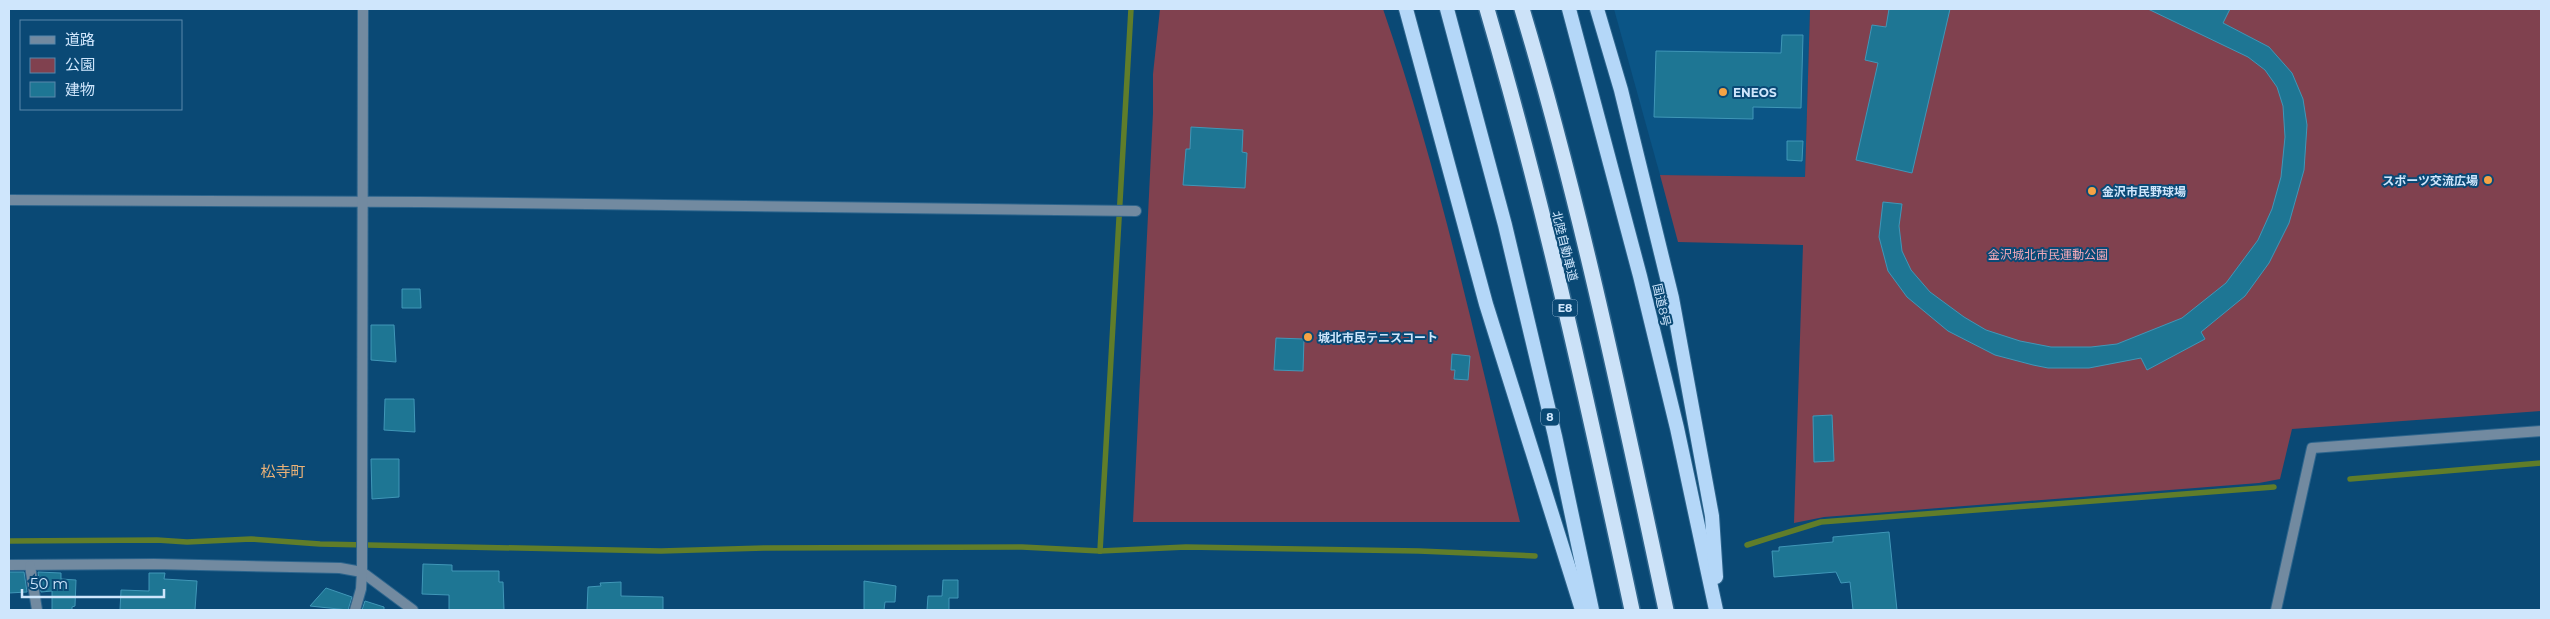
<svg xmlns="http://www.w3.org/2000/svg" width="2550" height="619" viewBox="0 0 2550 619" font-family="Montserrat,'Noto Sans JP',sans-serif">
  <style>
    .built { fill: #0b5586 }
    .green { fill: #80414f }
    .lines { fill: none; stroke-linecap: round; stroke-linejoin: round }
    .stream { stroke: #607d2a; stroke-width: 5.5 }
    .building { fill: #1e7694; stroke: #4097b8 }
    .minor-casing { stroke: #2d658d; stroke-width: 12 }
    .tertiary-casing { stroke: #2d658d; stroke-width: 12 }
    .trunk-casing { stroke: #2d658d; stroke-width: 16 }
    .motorway-casing { stroke: #2d658d; stroke-width: 18 }
    .minor { stroke: #728aa0; stroke-width: 10 }
    .tertiary { stroke: #728aa0; stroke-width: 10 }
    .trunk { stroke: #b4d7f8; stroke-width: 14 }
    .motorway { stroke: #cce2f8; stroke-width: 15 }
    .poi-dot { fill: #f5a345; stroke: #0a4975; stroke-width: 2 }
    .labels { text-anchor: middle; dominant-baseline: central; stroke-width: 4; stroke-linejoin: round; paint-order: stroke }
    .shield { fill: #0a4975; stroke: #94b7d4; stroke-width: 1 }
    .shield-label { font-size: 11px; font-weight: bold; fill: #cfe6fc }
    .poi-label { font-size: 12px; font-weight: bold; fill: #cfe6fc; stroke: #0a4975; text-anchor: start }
    .street-label { font-size: 12px; fill: #cfe6fc; stroke: #0a4975 }
    .park-label { font-size: 12px; fill: #f3aab9; stroke: #0a4975 }
    .quarter-label { font-size: 15px; fill: #eab177; stroke: #0a4975 }
  </style>
  <rect width="100%" height="100%" fill="#0a4975"/>
  <polygon class="built" points="1614,9 1810,9 1805,178 1660,175"/>
  <g class="green">
    <path d="M1160 9H1383C1441 176 1477 350 1520 522H1133L1153 113V74Z"/>
    <polygon points="1810,9 2541,9 2541,411 2292,429 2280,479 2259,483 1824,517 1794,523 1803,245 1678,242 1660,175 1805,177"/>
  </g>
  <g class="lines">
    <g class="stream">
      <polyline points="2350,479 2541,463"/>
      <polyline points="9,541 157,540 187,542 251,539 320,544 661,551 764,548 1022,547 1100,551 1186,547 1419,551 1535,556"/>
      <polyline points="1747,545 1821,522 2274,487"/>
      <polyline points="1100,551 1131,9"/>
    </g>
  </g>
  <g class="building">
    <polygon points="1889,9 1950,9 1912,173 1856,160 1878,63 1865,60 1872,25 1886,27"/>
    <polygon points="2148,9 2230,9 2223,23 2269,47 2292,73 2303,99 2307,125 2304,170 2289,223 2269,263 2245,296 2201,332 2205,339 2147,370 2141,358 2089,368 2048,368 2033,365 1995,355 1948,331 1907,297 1888,271 1879,237 1883,202 1902,204 1899,226 1902,251 1911,270 1930,292 1964,317 1986,330 2020,341 2051,347 2091,347 2117,344 2182,318 2226,283 2258,240 2272,209 2281,177 2285,137 2283,106 2277,87 2265,70 2248,57"/>
    <polygon points="1782,35 1803,35 1801,108 1753,107 1753,119 1654,117 1656,51 1781,53"/>
    <polygon points="1191,127 1243,130 1242,152 1247,153 1245,188 1183,185 1186,149 1190,149"/>
    <polygon points="1787,141 1803,141 1802,161 1787,160"/>
    <polygon points="402,289 420,289 421,308 402,308"/>
    <polygon points="371,325 394,325 396,362 371,360"/>
    <polygon points="1276,338 1304,339 1303,371 1274,370"/>
    <polygon points="1452,354 1470,356 1468,380 1454,379 1455,370 1451,370"/>
    <polygon points="385,399 414,399 415,432 384,430"/>
    <polygon points="1832,415 1834,461 1814,462 1813,416"/>
    <polygon points="371,459 399,459 399,497 372,499"/>
    <polygon points="1889,532 1897,610 1853,610 1850,582 1841,583 1836,572 1774,577 1772,551 1779,551 1779,547 1833,542 1833,537"/>
    <polygon points="423,564 452,565 452,571 499,571 499,582 503,582 504,610 449,610 449,595 422,594"/>
    <polygon points="9,572 24,572 27,592 9,593"/>
    <polygon points="38,572 61,573 61,579 76,580 75,606 72,607 72,610 52,610 52,591 41,592"/>
    <polygon points="149,573 165,573 164,579 197,581 195,610 120,610 121,590 149,591"/>
    <polygon points="943,580 958,580 958,598 949,598 949,610 927,610 928,596 942,596"/>
    <polygon points="864,581 896,586 895,602 885,602 884,610 864,610"/>
    <polygon points="621,582 621,596 663,597 663,610 587,610 588,587 601,586 600,583"/>
    <polygon points="326,588 352,597 348,610 310,606"/>
    <polygon points="365,601 384,607 384,610 362,610"/>
  </g>
  <g class="lines">
    <g class="minor-casing">
      <g id="minor">
        <polyline points="9,200 421,202 1136,211"/>
        <polyline points="9,565 154,564 340,568 362,572 413,610"/>
        <polyline points="30,566 37,610"/>
        <polyline points="355,610 361,589 362,572 363,9"/>
      </g>
    </g>
    <g class="tertiary-casing">
      <polyline id="tertiary" points="2276,610 2312,448 2541,431"/>
    </g>
    <g class="trunk-casing">
      <g id="trunk">
        <polyline points="1406,9 1486,304 1582,610"/>
        <polyline points="1447,9 1505,225 1555,436 1592,610"/>
        <polyline points="1569,9 1640,276 1677,428 1716,610"/>
        <polyline points="1597,9 1621,90 1672,298 1712,516 1716,577"/>
      </g>
    </g>
    <g class="motorway-casing">
      <g id="motorway">
        <path d="M1487 9C1545 207 1589 409 1632 610"/>
        <path d="M1522 9C1581 206 1623 409 1666 610"/>
      </g>
    </g>
    <use href="#minor" class="minor"/>
    <use href="#tertiary" class="tertiary"/>
    <use href="#trunk" class="trunk"/>
    <use href="#motorway" class="motorway"/>
  </g>
  <g class="poi-dot">
    <circle cx="1723" cy="92" r="5"/>
    <circle cx="2488" cy="180" r="5"/>
    <circle cx="2092" cy="191" r="5"/>
    <circle cx="1308" cy="337" r="5"/>
  </g>
  <g class="labels">
    <g class="shield">
      <rect x="1552.5" y="299.5" width="25" height="17" rx="4"/>
      <rect x="1541" y="408.5" width="18" height="17" rx="4"/>
    </g>
    <g class="shield-label">
      <text x="1565" y="308">E8</text>
      <text x="1550" y="417">8</text>
    </g>
    <g class="poi-label">
      <text x="1733" y="92">ENEOS</text>
      <text x="2478" y="180" text-anchor="end">スポーツ交流広場</text>
      <text x="2102" y="191">金沢市民野球場</text>
      <text x="1318" y="337">城北市民テニスコート</text>
    </g>
    <g class="street-label">
      <text transform="translate(1565 246) rotate(76)">北陸自動車道</text>
      <text transform="translate(1662 305) rotate(77)">国道8号</text>
    </g>
    <g class="park-label">
      <text x="2048" y="254">金沢城北市民運動公園</text>
    </g>
    <g class="quarter-label">
      <text x="283" y="471">松寺町</text>
    </g>
  </g>
  <rect width="2550" height="619" fill="none" stroke="#cfe6fc" stroke-width="20"/>
  <rect x="20" y="20" width="162" height="90" fill="#0a4975" stroke="#5988ab"/>
  <rect x="30" y="36" width="25" height="8" fill="#728aa0" stroke="#5988ab"/>
  <text x="65" y="45" font-size="15" fill="#cfe6fc">道路</text>
  <rect x="30" y="58" width="25" height="15" fill="#80414f" stroke="#5988ab"/>
  <text x="65" y="70" font-size="15" fill="#cfe6fc">公園</text>
  <rect x="30" y="82" width="25" height="15" fill="#1e7694" stroke="#5988ab"/>
  <text x="65" y="95" font-size="15" fill="#cfe6fc">建物</text>
  <path d="M22 589v8h142v-8" fill="none" stroke="#cfe6fc" stroke-width="2.5"/>
  <text x="30" y="589" font-size="15" fill="#cfe6fc" stroke="#0a4975" stroke-width="4" paint-order="stroke">50 m</text>
</svg>
